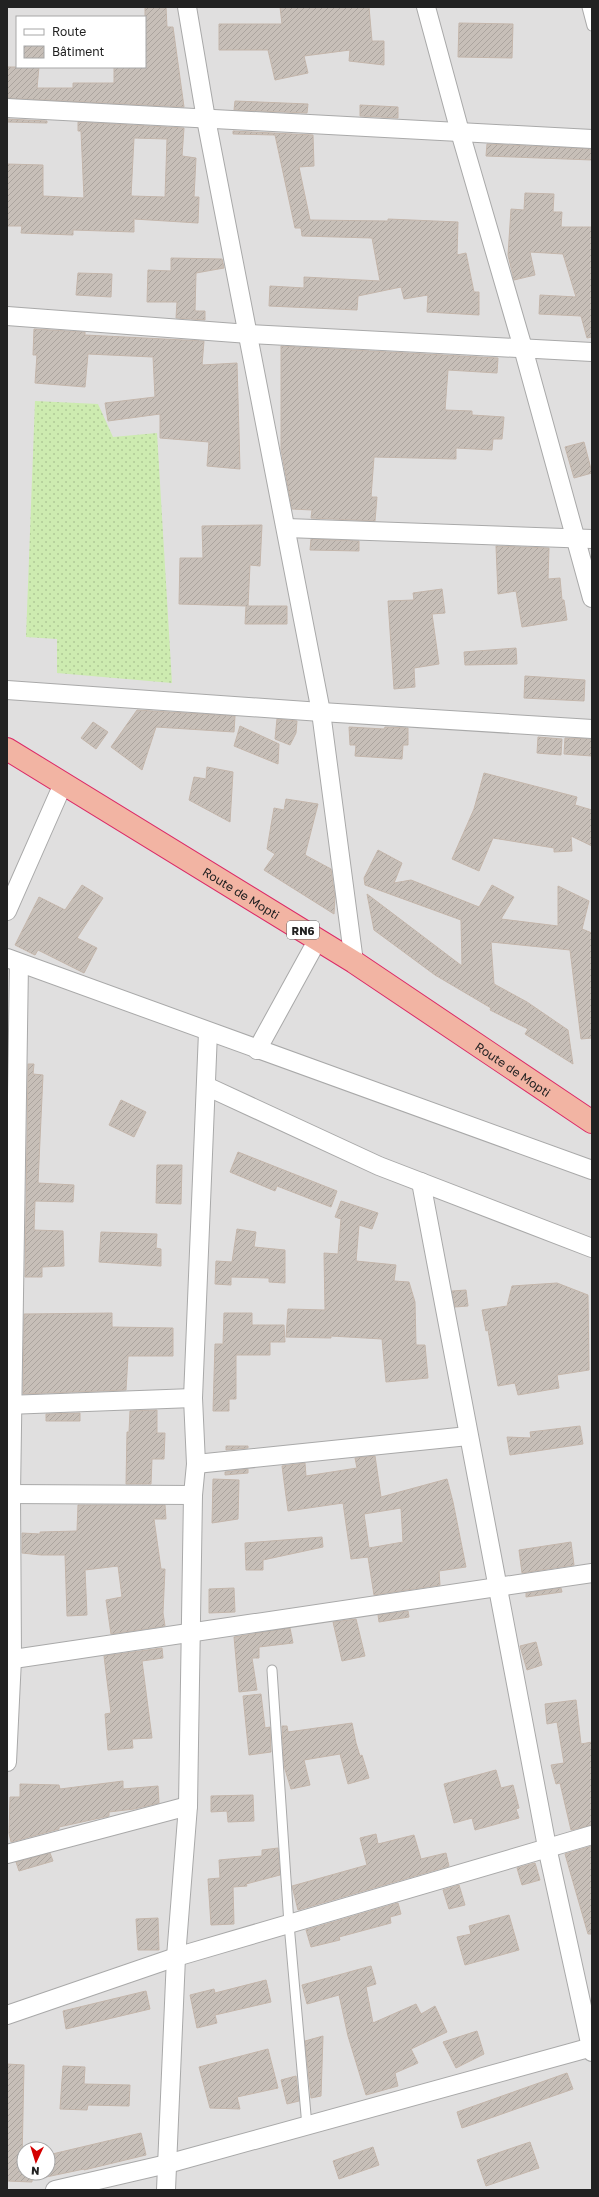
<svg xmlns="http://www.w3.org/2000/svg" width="599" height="2197" viewBox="0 0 599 2197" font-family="'Golos Text',sans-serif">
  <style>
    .residential { fill: #e0dfdf; fill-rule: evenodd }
    .grass { fill: url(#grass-dots) }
    .building { fill: url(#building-hatch); stroke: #c4b6ab; fill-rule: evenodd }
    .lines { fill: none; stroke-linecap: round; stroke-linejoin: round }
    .service-casing { stroke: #a9a9a9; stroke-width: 11 }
    .minor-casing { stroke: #a9a9a9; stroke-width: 20 }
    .trunk-casing { stroke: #dc2a67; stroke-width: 24 }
    .service { stroke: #fff; stroke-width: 9 }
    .minor { stroke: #fff; stroke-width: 18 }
    .trunk { stroke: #f2b4a3; stroke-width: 22 }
    .labels { text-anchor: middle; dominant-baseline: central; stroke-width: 3; stroke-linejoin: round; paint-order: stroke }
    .shield { fill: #fff; stroke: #646464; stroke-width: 1 }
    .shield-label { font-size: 11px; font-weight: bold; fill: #222 }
    .street-label { font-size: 12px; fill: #222; stroke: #fff }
  </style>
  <defs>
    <pattern id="grass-dots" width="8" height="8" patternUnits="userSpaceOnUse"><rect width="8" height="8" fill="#cdebb0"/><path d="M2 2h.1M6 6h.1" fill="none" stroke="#b0c997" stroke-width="1.8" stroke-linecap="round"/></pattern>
    <pattern id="building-hatch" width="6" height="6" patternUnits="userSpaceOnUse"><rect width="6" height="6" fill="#c7bfb8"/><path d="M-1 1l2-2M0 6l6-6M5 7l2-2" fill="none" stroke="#aba49e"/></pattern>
  </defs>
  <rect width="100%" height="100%" fill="#f2efe9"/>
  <path class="residential" d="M7 7H592V2190H7ZM17 17H145V67H17ZM24 2149H48V2173H24Z"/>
  <polygon class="grass" points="35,401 98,404 113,437 157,433 172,683 57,673 57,639 26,637"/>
  <g class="building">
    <polygon points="145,7 166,7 167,27 173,27 184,107 7,98 7,67 39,67 37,88 73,88 73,83 114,83 114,67 145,67"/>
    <polygon points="280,7 369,7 372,41 384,41 384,65 349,61 350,50 304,56 308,73 275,80 268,50 219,50 219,24 282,24"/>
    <polygon points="459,23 513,24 512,58 458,57"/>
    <polygon points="235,101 308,104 307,113 234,110"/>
    <polygon points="360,105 398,107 398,118 360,116"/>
    <polygon points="7,119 47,121 47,123 7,122"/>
    <path d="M78 122 184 128 182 156 196 158 194 197H199L198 223 134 219V232L73 230V235L21 233 22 226H7V164L43 165V196L84 198 81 131H78ZM134 138 167 139 165 197 131 196Z"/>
    <polygon points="233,131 313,135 314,166 299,167 310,220 388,221 388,219 458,222 457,255 466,253 474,292 479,292 479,315 427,312 428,295 404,299 401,287 358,296 357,310 269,306 270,286 304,288 304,277 380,281 372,238 302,236 301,228 295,228 275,135 233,134"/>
    <polygon points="487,144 592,149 592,160 486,156"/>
    <polygon points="525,193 554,194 553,212 562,212 561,227 592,227 592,337 587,338 581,316 539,314 540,295 576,297 563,254 530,252 535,275 514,280 508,255 511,209 524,210"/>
    <polygon points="171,258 222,259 224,268 196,273 195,311 205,311 205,320 176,318 177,302 147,302 148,270 171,271"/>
    <polygon points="78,273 112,274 111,297 76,295"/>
    <polygon points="34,329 85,332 85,335 204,341 202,365 237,363 240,469 207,466 209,442 160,438 160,414 108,421 105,403 155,397 153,357 88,354 85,387 35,383 37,355 33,355"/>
    <polygon points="281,346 498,358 497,373 448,370 445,410 472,411 472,415 504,417 502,439 493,439 492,450 456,448 456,459 374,457 371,497 377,497 375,521 311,518 312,510 292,509 281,449"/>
    <polygon points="584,442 592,473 574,478 565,447"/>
    <polygon points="262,525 260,566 250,565 248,606 287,606 287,624 245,624 246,606 179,604 180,558 203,558 202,526"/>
    <polygon points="311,539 359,541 359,551 310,550"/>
    <polygon points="496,546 549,548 548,579 560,578 562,600 564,600 567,620 522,627 516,591 498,594"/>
    <polygon points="442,589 445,613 432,614 439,664 414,668 415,687 394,689 388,601 414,600 413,593"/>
    <polygon points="516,648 517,664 465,665 464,652"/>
    <polygon points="525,676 585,680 584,701 524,698"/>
    <polygon points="137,710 235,716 234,732 156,727 142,770 111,747"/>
    <polygon points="277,719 297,721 296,733 290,745 275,739"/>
    <polygon points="93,722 108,732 96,749 81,738"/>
    <polygon points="240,726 279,744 278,764 234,746"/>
    <polygon points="349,727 384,729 385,727 408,728 408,745 403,745 402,759 355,756 356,745 350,745"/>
    <polygon points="538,737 562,739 561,755 537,753"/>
    <polygon points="565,738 592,739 592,756 564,754"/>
    <polygon points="207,767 233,772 230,822 189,800 194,777 206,779"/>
    <polygon points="484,773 577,797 575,805 592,810 592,846 571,836 572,851 554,852 554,848 493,838 479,871 452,859 474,809"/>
    <polygon points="286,799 318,804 305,855 331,869 335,897 334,914 264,870 275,854 267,849 274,808 284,810"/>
    <polygon points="378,850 402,863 394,883 411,880 479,907 492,885 514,897 501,919 558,926 558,886 589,901 582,929 592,933 592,1038 581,1039 570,950 491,942 494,984 527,1002 568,1030 573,1064 525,1034 528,1029 490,1010 491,1008 435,975 374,930 367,894 462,966 461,920 365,885 364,878"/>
    <polygon points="82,885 103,898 77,938 97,948 84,973 38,950 35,955 15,945 39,897 65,910"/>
    <polygon points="28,1064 34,1064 33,1074 43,1075 38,1183 74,1185 73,1202 35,1201 34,1230 63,1231 64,1266 42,1267 42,1277 25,1277"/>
    <polygon points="121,1100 146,1112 134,1137 109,1125"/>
    <polygon points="238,1152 337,1191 331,1207 277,1186 275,1191 230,1172"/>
    <polygon points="157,1165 182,1165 181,1204 156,1203"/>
    <polygon points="341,1201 378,1213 372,1229 359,1225 356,1261 396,1265 394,1281 409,1282 415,1302 416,1345 425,1345 428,1378 386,1382 382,1339 331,1336 331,1338 286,1337 288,1309 325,1310 324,1253 338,1254 341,1219 335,1217"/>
    <polygon points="237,1229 256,1232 254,1247 285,1250 285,1283 269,1282 269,1278 231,1277 231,1285 215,1284 216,1261 232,1262"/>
    <polygon points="101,1232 157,1234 156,1248 161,1249 161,1266 99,1262"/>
    <polygon points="557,1283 588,1295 589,1370 557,1375 559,1388 518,1395 515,1383 498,1386 488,1330 486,1331 482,1310 507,1306 512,1286"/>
    <polygon points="466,1290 468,1306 455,1307 452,1291"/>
    <polygon points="112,1313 112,1327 173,1328 173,1356 128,1356 126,1390 23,1394 24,1314"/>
    <polygon points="224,1313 252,1313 252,1325 284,1325 285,1342 270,1342 270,1355 236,1355 236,1399 229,1399 229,1411 213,1411 215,1344 223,1344"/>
    <polygon points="157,1410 157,1433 165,1433 164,1459 152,1459 151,1484 126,1484 127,1432 129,1432 130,1411"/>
    <polygon points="80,1413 80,1421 46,1421 46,1414"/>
    <polygon points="580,1426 583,1444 510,1455 507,1437 531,1438 530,1432"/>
    <polygon points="226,1446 248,1446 248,1448 226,1450"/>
    <path d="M375 1456 381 1497 447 1479 453 1502 466 1567 439 1571 440 1585 374 1595 368 1557 351 1559 343 1503 288 1511 282 1466 305 1463 306 1476 357 1468 355 1458ZM401 1508 403 1542 369 1548 364 1514Z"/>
    <polygon points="248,1469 248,1473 225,1475 225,1472"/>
    <polygon points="213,1479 239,1480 238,1519 212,1523"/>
    <polygon points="78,1505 165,1505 166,1519 154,1519 161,1569 165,1569 163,1613 165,1626 111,1634 106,1600 122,1597 118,1566 85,1570 87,1615 67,1616 65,1555 41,1555 22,1553 22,1533 40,1534 40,1532 77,1531"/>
    <polygon points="322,1537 323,1547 263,1560 263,1570 246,1570 245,1543"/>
    <polygon points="571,1542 574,1565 522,1573 519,1550"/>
    <polygon points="234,1588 235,1612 209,1613 209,1589"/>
    <polygon points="561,1588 562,1592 526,1597 526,1593"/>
    <polygon points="408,1611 409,1617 379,1622 378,1615"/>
    <polygon points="356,1619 365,1656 342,1661 333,1622"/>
    <polygon points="290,1628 293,1643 259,1647 259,1658 252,1658 257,1690 239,1692 234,1637"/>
    <polygon points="536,1642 542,1665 527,1670 520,1646"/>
    <polygon points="162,1648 163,1658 142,1661 152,1738 132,1739 133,1748 108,1750 105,1714 111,1713 104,1656"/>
    <polygon points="261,1694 265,1728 270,1727 271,1752 249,1755 243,1696"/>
    <polygon points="576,1700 581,1744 592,1742 592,1825 571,1830 560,1783 556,1784 551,1765 564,1763 557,1722 547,1724 545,1704"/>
    <polygon points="352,1723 356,1743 360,1756 362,1755 369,1778 348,1784 340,1754 304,1760 310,1785 291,1789 284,1766 282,1726 287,1726 288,1732"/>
    <polygon points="496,1770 501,1788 513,1785 519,1808 516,1809 519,1818 475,1830 472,1818 454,1823 444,1784"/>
    <polygon points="123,1781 123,1789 158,1786 159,1803 134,1809 109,1812 109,1816 59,1827 59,1829 11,1842 9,1833 10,1797 20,1797 20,1784 59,1785 60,1789"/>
    <polygon points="253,1795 254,1821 228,1822 227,1811 211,1812 211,1796"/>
    <polygon points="376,1834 378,1844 414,1835 421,1859 446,1853 449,1866 298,1910 292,1886 367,1865 360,1838"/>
    <polygon points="592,1846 592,1934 588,1934 565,1854"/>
    <polygon points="278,1848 280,1875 246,1884 247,1886 233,1887 234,1924 211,1925 208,1879 220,1878 219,1860 262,1856 262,1850"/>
    <polygon points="50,1853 53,1861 19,1871 16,1862"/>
    <polygon points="535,1863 540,1880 522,1885 517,1868"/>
    <polygon points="459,1885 465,1905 449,1909 443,1890"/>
    <polygon points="398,1903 401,1914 390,1917 391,1923 339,1937 340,1940 311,1947 306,1930"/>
    <polygon points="509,1915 519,1950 465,1965 457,1937 471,1934 469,1926"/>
    <polygon points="158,1918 159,1950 138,1950 136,1919"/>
    <polygon points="371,1966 376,1984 366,1987 373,2023 416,2004 421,2014 435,2006 447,2032 411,2049 418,2063 395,2073 398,2086 366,2095 348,2036 339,1995 307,2004 302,1985"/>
    <polygon points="266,1980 271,2002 215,2015 217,2023 197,2028 190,1995 214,1989 215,1993"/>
    <polygon points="146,1991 150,2009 66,2029 63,2011"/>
    <polygon points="477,2031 484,2054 456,2068 443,2042"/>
    <polygon points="323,2036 321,2096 311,2098 305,2041"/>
    <polygon points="268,2049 278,2088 237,2097 240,2109 210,2108 199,2067"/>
    <polygon points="7,2064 24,2065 22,2161 24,2160 24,2173 48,2173 48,2155 141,2133 146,2155 84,2170 84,2169 32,2180 32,2182 7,2181"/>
    <polygon points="63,2066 85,2067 84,2084 130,2085 129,2106 88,2105 87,2110 60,2109"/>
    <polygon points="567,2073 573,2089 462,2128 457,2112"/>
    <polygon points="296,2076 299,2101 287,2104 281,2080"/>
    <polygon points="530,2142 539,2168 486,2186 477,2160"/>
    <polygon points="373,2147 379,2165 339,2179 333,2161"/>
  </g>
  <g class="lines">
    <g class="service-casing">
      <g id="service">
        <polyline points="587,7 592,26"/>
        <polyline points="272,1670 289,1924 307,2126"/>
      </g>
    </g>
    <g class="minor-casing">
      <g id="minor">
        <polyline points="187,7 206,119 321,712 354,962"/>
        <polyline points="426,7 460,132 523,348 592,598"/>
        <polyline points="7,108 592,139"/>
        <polyline points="7,316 249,334 592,352"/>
        <polyline points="286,528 592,539"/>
        <polyline points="7,690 321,712 592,729"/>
        <polyline points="7,911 63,784"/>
        <polyline points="7,958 592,1170"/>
        <polyline points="257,1050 318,939"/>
        <polyline points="206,1086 379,1166 592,1248"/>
        <polyline points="421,1182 547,1847 592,2052"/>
        <polyline points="7,1405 193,1398"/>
        <polyline points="196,1464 468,1436"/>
        <polyline points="7,1494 193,1495"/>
        <polyline points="7,1660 592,1573"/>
        <polyline points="7,1762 12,1659 11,1494 19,963"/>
        <polyline points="7,1854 188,1806"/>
        <polyline points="7,2015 176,1957 592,1835"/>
        <polyline points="55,2190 167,2164 592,2047"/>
        <polyline points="166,2190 176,1957 188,1806 193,1495 196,1464 193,1398 208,1032"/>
      </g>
    </g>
    <g class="trunk-casing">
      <g id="trunk">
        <path id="s1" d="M7 749 354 962 592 1122"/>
      </g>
    </g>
    <use href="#service" class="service"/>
    <use href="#minor" class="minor"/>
    <use href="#trunk" class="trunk"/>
  </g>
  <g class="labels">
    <rect class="shield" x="287" y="921" width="32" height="18" rx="3"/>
    <g class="shield-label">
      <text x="303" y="930">RN6</text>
    </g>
    <g class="street-label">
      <text stroke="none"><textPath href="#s1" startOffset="275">Route de Mopti</textPath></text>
      <text stroke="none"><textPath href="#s1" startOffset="599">Route de Mopti</textPath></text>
    </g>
  </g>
  <rect width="599" height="2197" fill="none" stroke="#222222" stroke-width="16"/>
  <rect x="16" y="16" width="130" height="52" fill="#ffffff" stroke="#a7a7a7"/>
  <rect x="24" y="29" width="20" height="6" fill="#ffffff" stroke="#a7a7a7"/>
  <text x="52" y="36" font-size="12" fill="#222222">Route</text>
  <rect x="24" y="46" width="20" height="12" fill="url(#building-hatch)" stroke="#a7a7a7"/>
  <text x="52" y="56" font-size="12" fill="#222222">Bâtiment</text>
  <g transform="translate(36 2161) rotate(184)"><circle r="19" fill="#ffffff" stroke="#a7a7a7"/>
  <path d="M0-3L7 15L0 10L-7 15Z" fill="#d40000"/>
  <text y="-6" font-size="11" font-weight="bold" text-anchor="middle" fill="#222222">N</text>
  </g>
</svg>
